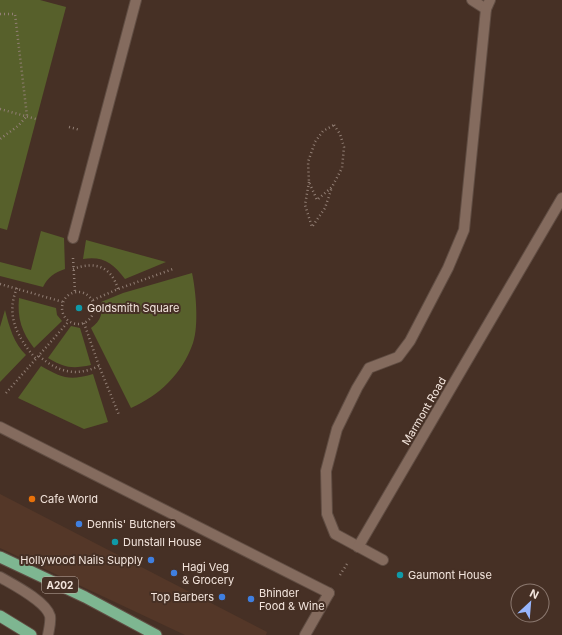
<svg xmlns="http://www.w3.org/2000/svg" width="562" height="635" viewBox="0 0 562 635" font-family="Inter,sans-serif">
  <style>
    .built { fill: #543728 }
    .green { fill: #57602b }
    .lines { fill: none; stroke-linecap: round; stroke-linejoin: round }
    .service-casing { stroke: #604d43; stroke-width: 12 }
    .minor-casing { stroke: #604d43; stroke-width: 12 }
    .trunk-casing { stroke: #604d43; stroke-width: 13 }
    .path { stroke: #927f75; stroke-width: 2.5; stroke-dasharray: 1 3; stroke-linecap: butt }
    .service { stroke: #846b5e; stroke-width: 10 }
    .minor { stroke: #846b5e; stroke-width: 10 }
    .trunk { stroke: #7eb691; stroke-width: 11 }
    .culture-dot { fill: #0f9aa8; stroke: #463025; stroke-width: 1.5 }
    .food-dot { fill: #e8710a; stroke: #463025; stroke-width: 1.5 }
    .shop-dot { fill: #3f7fe0; stroke: #463025; stroke-width: 1.5 }
    .labels { text-anchor: middle; dominant-baseline: central; stroke-width: 4; stroke-linejoin: round; paint-order: stroke }
    .shield { fill: #463025; stroke: #bfafa6; stroke-width: 1 }
    .shield-label { font-size: 10px; font-weight: bold; fill: #f3e5dd }
    .poi-label { font-size: 11px; fill: #f3e5dd; stroke: #463025; text-anchor: start }
    .street-label { font-size: 11px; fill: #f3e5dd; stroke: #463025 }
  </style>
  <rect width="100%" height="100%" fill="#463025"/>
  <polygon class="built" points="0,494 267,632 266,635 185,635 0,548"/>
  <g class="green">
    <polygon points="0,0 40,0 66,7 7,230 0,228"/>
    <path d="M41 231 64 238 65 269C54 273 48 277 43 287L0 276V262L31 270Z"/>
    <path d="M86 240 166 262 125 279C113 263 103 256 83 259Z"/>
    <path d="M192 273C196 291 199 326 193 343 182 374 160 395 131 408L91 328C101 321 103 313 101 302L123 293Z"/>
    <path d="M19 298 56 308 57 315 62 321 34 348C22 333 17 318 19 298Z"/>
    <path d="M5 310C9 326 14 344 26 355L0 382V327Z"/>
    <path d="M71 326 80 328 91 365C72 369 65 368 48 358Z"/>
    <path d="M41 366C62 378 69 381 93 374L108 422 84 429 18 398Z"/>
  </g>
  <g class="lines">
    <g class="service-casing">
      <g id="service">
        <polyline points="472,0 486,9"/>
        <polyline points="73,238 136,0"/>
        <polyline points="0,427 329,593"/>
        <polyline points="383,560 335,534 327,514 326,471 337,429 357,388 369,368 398,357 410,341 448,268 464,230 486,9 490,0"/>
        <path d="M0 577C12 584 46 601 50 616 51 622 49 629 48 635"/>
      </g>
    </g>
    <g class="minor-casing">
      <g id="minor">
        <polyline points="358,547 562,198"/>
        <polyline points="305,635 329,593"/>
      </g>
    </g>
    <g class="trunk-casing">
      <g id="trunk">
        <polyline points="0,557 85,597 156,635"/>
        <polyline points="0,616 31,635"/>
      </g>
    </g>
    <g class="path">
      <polyline points="0,14 15,14 27,116 18,126 0,139"/>
      <polyline points="0,109 36,119"/>
      <polygon points="334,125 340,134 344,147 342,168 332,187 317,200 309,182 308,162 315,142 323,131"/>
      <polyline points="69,127 80,130"/>
      <polyline points="309,182 305,205 312,227 325,208 332,187"/>
      <polyline points="73,258 75,292"/>
      <path d="M73 269C95 261 111 266 118 289"/>
      <polyline points="0,284 63,302"/>
      <path d="M17 288C5 316 18 338 36 359"/>
      <circle cx="78" cy="308" r="16"/>
      <polyline points="93,300 118,289 173,269"/>
      <polyline points="84,323 99,366 119,415"/>
      <path d="M39 356C58 372 76 377 99 366"/>
      <polyline points="6,393 69,321"/>
      <polyline points="340,575 347,564"/>
    </g>
    <use href="#service" class="service"/>
    <use href="#minor" class="minor"/>
    <use href="#trunk" class="trunk"/>
  </g>
  <g class="culture-dot">
    <circle cx="79" cy="308" r="4"/>
    <circle cx="115" cy="542" r="4"/>
    <circle cx="400" cy="575" r="4"/>
  </g>
  <circle class="food-dot" cx="32" cy="499" r="4"/>
  <g class="shop-dot">
    <circle cx="79" cy="524" r="4"/>
    <circle cx="151" cy="560" r="4"/>
    <circle cx="174" cy="573" r="4"/>
    <circle cx="222" cy="597" r="4"/>
    <circle cx="251" cy="599" r="4"/>
  </g>
  <g class="labels">
    <rect class="shield" x="42" y="577" width="36" height="16" rx="3"/>
    <g class="shield-label">
      <text x="60" y="585">A202</text>
    </g>
    <g class="poi-label">
      <text x="87" y="308">Goldsmith Square</text>
      <text x="40" y="499">Cafe World</text>
      <text x="87" y="524">Dennis' Butchers</text>
      <text x="123" y="542">Dunstall House</text>
      <text x="143" y="560" text-anchor="end">Hollywood Nails Supply</text>
      <text x="182" y="567">Hagi Veg<tspan x="182" dy="13">&amp; Grocery</tspan></text>
      <text x="408" y="575">Gaumont House</text>
      <text x="259" y="593">Bhinder<tspan x="259" dy="13">Food &amp; Wine</tspan></text>
      <text x="214" y="597" text-anchor="end">Top Barbers</text>
    </g>
    <g class="street-label">
      <text transform="translate(424 411) rotate(-60)">Marmont Road</text>
    </g>
  </g>
  <g transform="translate(530 603) rotate(26)"><circle r="19" fill="#463025" stroke="#8b786f"/>
  <path d="M0-3L7 15L0 10L-7 15Z" fill="#98b6fd"/>
  <text y="-6" font-size="11" font-weight="bold" text-anchor="middle" fill="#f3e5dd">N</text>
  </g>
</svg>
